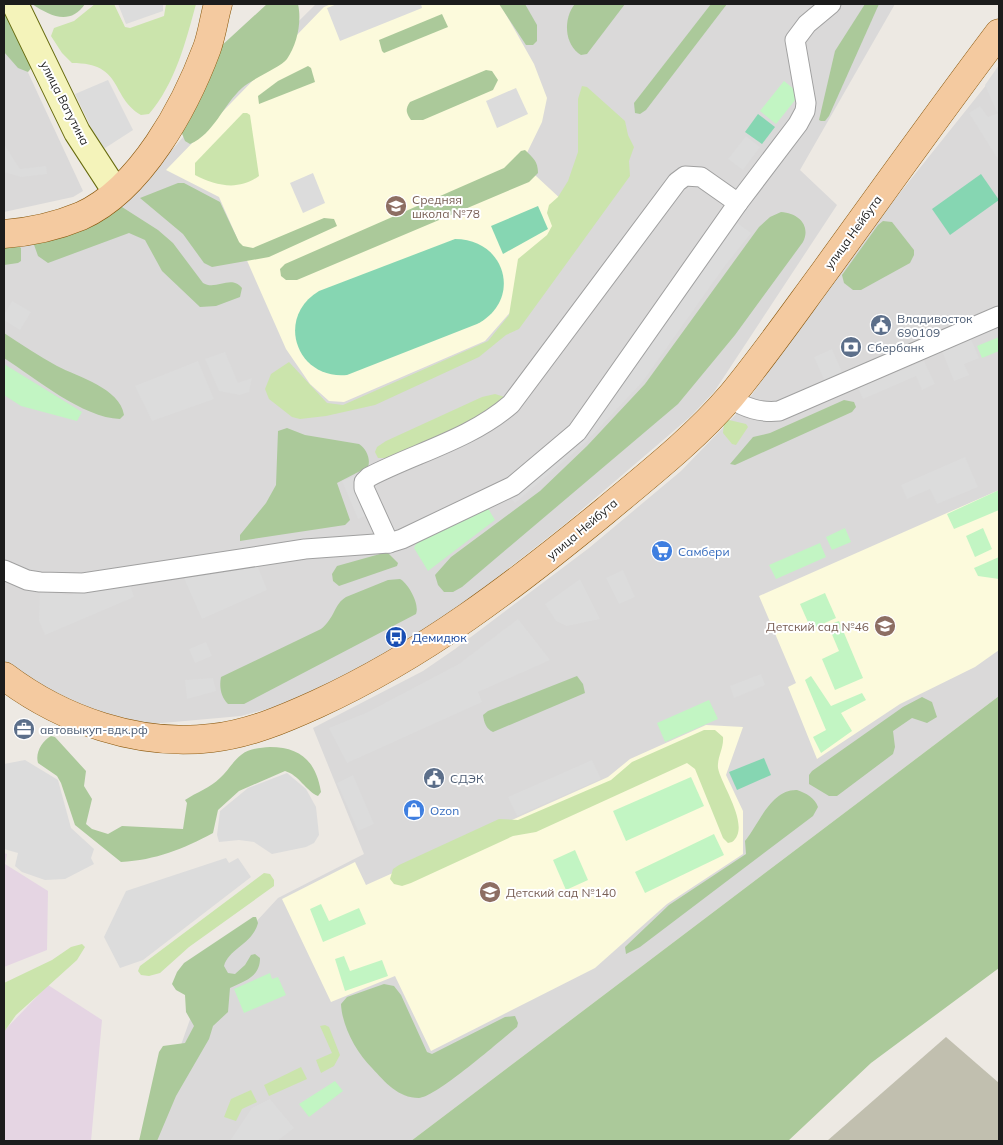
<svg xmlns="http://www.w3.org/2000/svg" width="1003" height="1145" viewBox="0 0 1003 1145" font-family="Mulish,sans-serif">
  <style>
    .residential { fill: #dad9d9 }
    .industrial { fill: #e5d5e3 }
    .education { fill: #fcfadc }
    .construction { fill: #c1bfaf }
    .grass { fill: #cbe4ac }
    .forest { fill: #abc99a }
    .park { fill: #c2f5c3 }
    .pitch { fill: #86d6b2 }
    .parking { fill: #dcdcdc }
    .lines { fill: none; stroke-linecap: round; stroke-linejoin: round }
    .street-casing { stroke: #a0a0a0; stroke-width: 21 }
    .secondary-casing { stroke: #666a0d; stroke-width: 28 }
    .primary-casing { stroke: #89570b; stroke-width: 29 }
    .street { stroke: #fff; stroke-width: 19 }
    .secondary { stroke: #f4f3ba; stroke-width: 26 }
    .primary { stroke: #f4caa0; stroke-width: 28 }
    .labels { text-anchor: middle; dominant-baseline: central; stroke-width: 4; stroke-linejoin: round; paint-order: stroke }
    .street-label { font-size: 12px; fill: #1c1c1c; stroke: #fff }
    .education-label { font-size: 12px; fill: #785e54; stroke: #fff; text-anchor: start }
    .service-label { font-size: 12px; fill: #4e5e75; stroke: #fff; text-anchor: start }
    .shop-label { font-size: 12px; fill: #366cbe; stroke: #fff; text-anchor: start }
    .transit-label { font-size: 12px; fill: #164399; stroke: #fff; text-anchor: start }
  </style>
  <rect width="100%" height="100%" fill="#ede9e3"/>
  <g class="residential">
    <polygon points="316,4 895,4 800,170 837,205 714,392 690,417 565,524 472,597 386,655 344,678 279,706 241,716 151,724 99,712 27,679 4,660 4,247 132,196 191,128"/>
    <polygon points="4,26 12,38 83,191 73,197 4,212"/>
    <polygon points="999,69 999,696 411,1141 147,1141 205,977 278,898 364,854 313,728 423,671 455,649 589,548 681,471 744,406 851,254"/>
  </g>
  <g class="industrial">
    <polygon points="4,853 7,854 5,864 48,891 47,950 4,967"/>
    <polygon points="48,985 102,1020 91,1141 4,1141 4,1031"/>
  </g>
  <g class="education">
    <polygon points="331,4 500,4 534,64 547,98 542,122 522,163 577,214 521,300 485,341 344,402 329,401 310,384 286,349 219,197 166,170 324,7"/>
    <polygon points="999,490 999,650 975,667 900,704 817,759 788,687 796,683 759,596"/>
    <polygon points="706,725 743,727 726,775 743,811 743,854 667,904 595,968 431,1051 395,976 331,1002 282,899 355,862 366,885 608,777 630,759"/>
  </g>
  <polygon class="construction" points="946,1037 999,1083 999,1141 827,1141"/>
  <g class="grass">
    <path d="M95 4H114L125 27 130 28 164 16 166 4H196C186 41 175 84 149 114L141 115C110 97 124 63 72 63L62 53 51 36 54 28 74 21Z"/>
    <polygon points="582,86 587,87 625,121 628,135 634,147 629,161 630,176 519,329 506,335 479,357 375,405 326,416 300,419 292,417 269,399 265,389 271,374 289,362 327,403 343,405 488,341 509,315 518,259 547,235 552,226 547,213 549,205 558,197 568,181 578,152 578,99"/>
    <path d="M243 113H247L250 115 259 176C239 191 216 186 195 175V163Z"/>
    <polygon points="495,394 508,398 469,423 386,458 378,458 375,452 377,447 386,441 482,397"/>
    <polygon points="729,420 746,424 748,427 736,445 732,444 723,433 724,422"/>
    <path d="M704 730H715L723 737C724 748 717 757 718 768 721 785 752 827 732 842L728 843 723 838 695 769 687 763 536 832 513 836 411 883 402 886 394 884 390 879 393 869 399 865 499 819 518 820 611 780 632 762Z"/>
    <polygon points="264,873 270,874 274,880 274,886 189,947 160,973 149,976 141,975 138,971 140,966"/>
    <polygon points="82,944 85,947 77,960 16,1015 4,1032 4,983 52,960 71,947"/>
    <polygon points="325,1025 329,1027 340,1055 334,1066 321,1073 316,1060 332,1053 320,1026"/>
    <polygon points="301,1067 307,1079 269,1096 264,1085"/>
    <polygon points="251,1090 257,1102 242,1109 236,1121 224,1117 231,1099"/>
  </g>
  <g class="forest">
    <path d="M32 4H85C70 26 50 16 32 4Z"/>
    <path d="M267 4H298C302 22 297 44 287 59 281 67 252 79 242 88 223 105 214 134 190 144L185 141 181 131 219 48Z"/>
    <polygon points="499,4 525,4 537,25 537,41 533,45 526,45"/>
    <path d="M575 4H625L587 54 581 55C564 45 563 18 575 4Z"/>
    <polygon points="711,4 727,4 646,110 640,114 635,113 634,103"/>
    <polygon points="865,4 879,4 829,116 825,121 821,121 819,120 835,51"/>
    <polygon points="4,10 32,67 28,72 18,68 4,52"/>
    <polygon points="442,14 448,27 384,53 382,51 379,40"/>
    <polygon points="308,66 311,68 315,82 259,104 258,96 278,81"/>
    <path d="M486 70 492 71 498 80 493 90 423 120H411C406 113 405 109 410 102Z"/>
    <path d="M525 150C533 158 538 161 538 173L529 182 297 280H286L281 276 280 269 285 264 504 168 521 151Z"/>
    <polygon points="178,183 184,183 220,202 239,242 243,246 253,248 324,218 334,219 337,226 269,257 212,267 204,263 183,234 140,198"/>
    <path d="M122 207 158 230 173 243 203 283C216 291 231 274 242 288L240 297 216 306 200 307 162 271 145 240 129 233 48 263 38 256 32 239 113 208Z"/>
    <path d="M781 212C799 213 811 226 803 242L735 335 678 404 462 587 453 592H444L438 585 435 575 451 557 540 491 587 446 645 384 759 227 770 217Z"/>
    <polygon points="883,221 892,222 914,250 914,255 910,263 861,290 853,290 844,283 842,275 878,225"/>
    <polygon points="4,242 15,243 21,248 21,261 18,263 4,265"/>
    <path d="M4 333C21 344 39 356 57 366 78 377 120 388 124 415L120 419C83 418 35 378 4 358Z"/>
    <polygon points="844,400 854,402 856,407 852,412 735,465 730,464 753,437 770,433"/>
    <path d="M287 428 305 435 359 444C366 448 371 459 368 467L337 483 350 520 345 525 240 541V535L266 503 276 485 278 431Z"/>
    <polygon points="387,552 398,563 397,566 339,586 333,581 332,574 337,566"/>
    <path d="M400 579C408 583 420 604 416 614L244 704H228C221 697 219 687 221 677L321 629C335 618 334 604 346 597L388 580Z"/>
    <path d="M577 676 583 684 585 693 493 732C486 729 484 722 483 715L488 711Z"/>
    <polygon points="999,696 999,968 871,1063 788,1141 411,1141"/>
    <polygon points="922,697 932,702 937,717 927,723 912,718 893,731 895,747 893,754 837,796 829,796 809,784 809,775 812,771 903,707"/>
    <path d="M51 736 55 737 86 771 84 786 92 799 86 824 92 829 108 834 122 826 183 829 187 803 185 800C197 792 210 788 220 778 228 771 233 761 241 755 249 748 260 748 270 747 300 747 316 761 321 792L318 796C306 791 299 775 285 771L239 791 218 810 213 833C183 849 156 860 121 862L75 825 61 783 57 776 38 763C35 753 42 741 51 736Z"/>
    <path d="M797 790C806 793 815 798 818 807L813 816 640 947 626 954 625 947 669 905 746 854 745 841C759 824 771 789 797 790Z"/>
    <path d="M253 917H256L258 923C252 945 229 948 224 966L228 973 235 974 245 965 251 955 255 954 260 958C260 977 245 981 230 988L228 1012 213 1026 209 1039 176 1096 157 1141H139L159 1052 163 1046 185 1043 194 1026 186 1012 185 995 176 990 172 984 177 972 184 963Z"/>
    <path d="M384 984 394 986 401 995 427 1052 432 1054 505 1017 515 1016 518 1023 517 1027C500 1041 435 1098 419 1098 398 1098 385 1082 372 1068 356 1052 342 1026 341 1004L347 997Z"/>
  </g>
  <g class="park">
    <polygon points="784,81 800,94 776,124 760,111"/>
    <polygon points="999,337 999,351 982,358 977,346"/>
    <polygon points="4,364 82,412 77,421 21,406 4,395"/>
    <polygon points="999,490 999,510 954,529 947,514"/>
    <polygon points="486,505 495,520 428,571 414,548 421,534"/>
    <polygon points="845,528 851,542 832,550 826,537"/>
    <polygon points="983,528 992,549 975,557 966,536"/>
    <polygon points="820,543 826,557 776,579 769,565"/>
    <polygon points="999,557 999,579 978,576 974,568"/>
    <polygon points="825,593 836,618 811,629 800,604"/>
    <polygon points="839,621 863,678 835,690 822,659 839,651 828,625"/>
    <polygon points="811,676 831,706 862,693 866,700 841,713 852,731 821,753 813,737 826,730 805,680"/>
    <polygon points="709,700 718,719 665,742 657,723"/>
    <polygon points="691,777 704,806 626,841 613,811"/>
    <polygon points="714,834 724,855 645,893 635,872"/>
    <polygon points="575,850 588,880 566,890 553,860"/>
    <polygon points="321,904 329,921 359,908 366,924 323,942 310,909"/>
    <polygon points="344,956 350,971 382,960 388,976 345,991 335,959"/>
    <polygon points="270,973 272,979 278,977 286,995 244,1013 234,989"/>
    <polygon points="335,1081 343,1091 309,1117 299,1104"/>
  </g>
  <g class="pitch">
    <polygon points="758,114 775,127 762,144 745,132"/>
    <polygon points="981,174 999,200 950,235 932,209"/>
    <polygon points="538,206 548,229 503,254 491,226"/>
    <path d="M455 239C506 239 523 300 477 324L347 375C296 380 275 317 319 291Z"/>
    <polygon points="764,758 771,775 737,790 729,772"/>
  </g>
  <g class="parking">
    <polygon points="118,4 163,4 163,11 126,24"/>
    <polygon points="337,4 421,4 422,8 340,41 327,8"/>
    <polygon points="999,65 999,111 997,112 985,85"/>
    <polygon points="108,80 133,130 102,150 75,94"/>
    <polygon points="516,88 528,114 497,128 486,101"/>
    <polygon points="980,106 988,117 999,113 999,161 969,113"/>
    <polygon points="746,136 760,147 743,170 728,159"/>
    <polygon points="4,144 20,169 46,166 47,174 21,177 4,172"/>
    <polygon points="313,173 325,203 303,213 290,183"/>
    <polygon points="737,223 751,233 724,267 643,381 584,444 515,503 507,494 579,433 627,378"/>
    <polygon points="12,301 31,312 20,330 4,320 4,315"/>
    <polygon points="971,339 979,358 964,364 969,375 954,381 942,351"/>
    <polygon points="832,349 843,374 825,382 814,357"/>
    <polygon points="225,352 238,383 252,378 249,392 240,395 219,391 205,359"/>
    <polygon points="198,361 214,399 152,421 135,386"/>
    <polygon points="924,361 935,384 922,390 916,376 863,399 858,388"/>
    <polygon points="965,457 978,487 937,504 930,489 907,499 901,485"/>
    <polygon points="359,474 375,512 358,519 342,481"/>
    <polygon points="257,565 267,590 202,619 184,578"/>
    <polygon points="623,570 635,597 619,604 606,578"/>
    <polygon points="580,579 600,619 567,626 556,621 545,604"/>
    <polygon points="130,585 134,597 45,635 39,621 40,591 68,595"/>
    <polygon points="518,619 550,660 478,692 482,702 347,763 329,728 366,713 459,664"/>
    <polygon points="206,642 212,656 195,663 189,649"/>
    <polygon points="761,674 765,685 734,698 730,686"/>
    <polygon points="213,678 216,691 187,699 185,680"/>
    <polygon points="25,760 58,780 71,828 94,849 91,858 94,864 65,879 45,880 22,872 15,866 18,853 4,849 4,764"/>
    <polygon points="592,760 601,779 517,816 508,797"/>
    <polygon points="287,773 306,789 316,807 319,835 314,843 306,847 272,854 254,842 239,840 219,842 217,835 220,811 248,788"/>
    <polygon points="353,775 374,824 358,831 337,783"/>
    <polygon points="226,858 229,863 238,858 251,877 143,960 120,968 104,937 126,891"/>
    <polygon points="270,1099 294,1128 277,1141 230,1141 252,1108"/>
  </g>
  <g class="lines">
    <g class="street-casing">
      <g id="street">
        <path d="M729 398C746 408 760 413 779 411L999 316"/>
        <path d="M389 543 364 488V482L369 477C415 453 471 439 511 404L677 182 685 176 701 177 738 203"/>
        <polyline points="4,570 27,580 40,582 83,583 305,549 389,543 402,539 513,486 577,432 738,203 798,124 805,111 806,103 795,40 807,24 831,4"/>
      </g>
    </g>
    <g class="secondary-casing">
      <polyline id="secondary" points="15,4 77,132 116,192"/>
    </g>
    <g class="primary-casing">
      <g id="primary">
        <path d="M4 234C30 232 57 226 81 216 141 189 185 107 207 48 212 34 214 18 218 4"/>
        <path d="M4 676C62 720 139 747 212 738 249 734 284 719 317 704 424 655 515 585 605 511 648 475 694 439 731 396 764 356 794 313 825 271 883 191 940 111 999 33"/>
      </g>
    </g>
    <use href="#street" class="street"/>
    <use href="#secondary" class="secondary"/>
    <use href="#primary" class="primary"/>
  </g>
  <defs>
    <g id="school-disc" transform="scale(1.125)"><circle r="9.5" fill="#8d6e63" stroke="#fff"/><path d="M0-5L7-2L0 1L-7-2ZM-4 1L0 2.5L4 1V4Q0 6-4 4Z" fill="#fff"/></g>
    <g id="civic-disc" transform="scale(1.125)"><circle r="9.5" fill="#5c6f8a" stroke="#fff"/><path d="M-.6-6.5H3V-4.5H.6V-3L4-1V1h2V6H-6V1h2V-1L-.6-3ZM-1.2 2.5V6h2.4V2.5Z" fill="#fff"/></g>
    <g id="bank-disc" transform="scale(1.125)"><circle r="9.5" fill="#5c6f8a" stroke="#fff"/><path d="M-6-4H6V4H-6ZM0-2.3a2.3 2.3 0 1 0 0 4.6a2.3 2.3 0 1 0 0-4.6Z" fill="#fff"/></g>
    <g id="supermarket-disc" transform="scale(1.125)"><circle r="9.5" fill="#3f7fe0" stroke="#fff"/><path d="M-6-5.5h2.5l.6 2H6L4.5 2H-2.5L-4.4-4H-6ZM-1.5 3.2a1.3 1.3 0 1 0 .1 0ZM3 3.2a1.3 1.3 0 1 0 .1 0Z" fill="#fff"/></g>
    <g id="bus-disc" transform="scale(1.125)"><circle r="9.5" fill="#1a4fb4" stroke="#fff"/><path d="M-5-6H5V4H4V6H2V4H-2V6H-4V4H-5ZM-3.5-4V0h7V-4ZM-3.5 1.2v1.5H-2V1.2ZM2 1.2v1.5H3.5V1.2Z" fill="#fff"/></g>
    <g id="office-disc" transform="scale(1.125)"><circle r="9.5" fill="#5c6f8a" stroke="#fff"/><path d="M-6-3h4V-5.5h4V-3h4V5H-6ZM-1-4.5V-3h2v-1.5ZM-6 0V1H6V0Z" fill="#fff"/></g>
    <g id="shop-disc" transform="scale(1.125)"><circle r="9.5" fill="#3f7fe0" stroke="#fff"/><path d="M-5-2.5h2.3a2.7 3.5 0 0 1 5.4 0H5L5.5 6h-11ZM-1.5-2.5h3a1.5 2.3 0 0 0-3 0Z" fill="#fff"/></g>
  </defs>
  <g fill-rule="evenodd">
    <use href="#school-disc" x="396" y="206"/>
    <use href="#civic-disc" x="881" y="325"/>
    <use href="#bank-disc" x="851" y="347"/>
    <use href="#supermarket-disc" x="662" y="551"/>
    <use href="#school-disc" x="885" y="626"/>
    <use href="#bus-disc" x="396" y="637"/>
    <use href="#office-disc" x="24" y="729"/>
    <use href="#civic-disc" x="434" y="778"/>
    <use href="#shop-disc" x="414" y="810"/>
    <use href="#school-disc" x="490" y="892"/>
  </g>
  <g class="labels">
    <g class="street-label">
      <text transform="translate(65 103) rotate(63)">улица Ватутина</text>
      <text transform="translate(853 232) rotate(-54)">улица Нейбута</text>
      <text transform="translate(582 529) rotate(-40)">улица Нейбута</text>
    </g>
    <g class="education-label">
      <text x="412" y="199">Средняя<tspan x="412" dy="14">школа №78</tspan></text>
      <text x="869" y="626" text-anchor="end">Детский сад №46</text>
      <text x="506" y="892">Детский сад №140</text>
    </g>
    <g class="service-label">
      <text x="897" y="318">Владивосток<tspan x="897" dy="14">690109</tspan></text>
      <text x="867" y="347">Сбербанк</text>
      <text x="40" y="729">автовыкуп-вдк.рф</text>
      <text x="450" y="778">СДЭК</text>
    </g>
    <g class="shop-label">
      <text x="678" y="551">Самбери</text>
      <text x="430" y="810">Ozon</text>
    </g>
    <g class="transit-label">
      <text x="412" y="637">Демидюк</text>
    </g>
  </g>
  <rect width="1003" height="1145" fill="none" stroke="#1c1c1c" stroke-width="10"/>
</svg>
